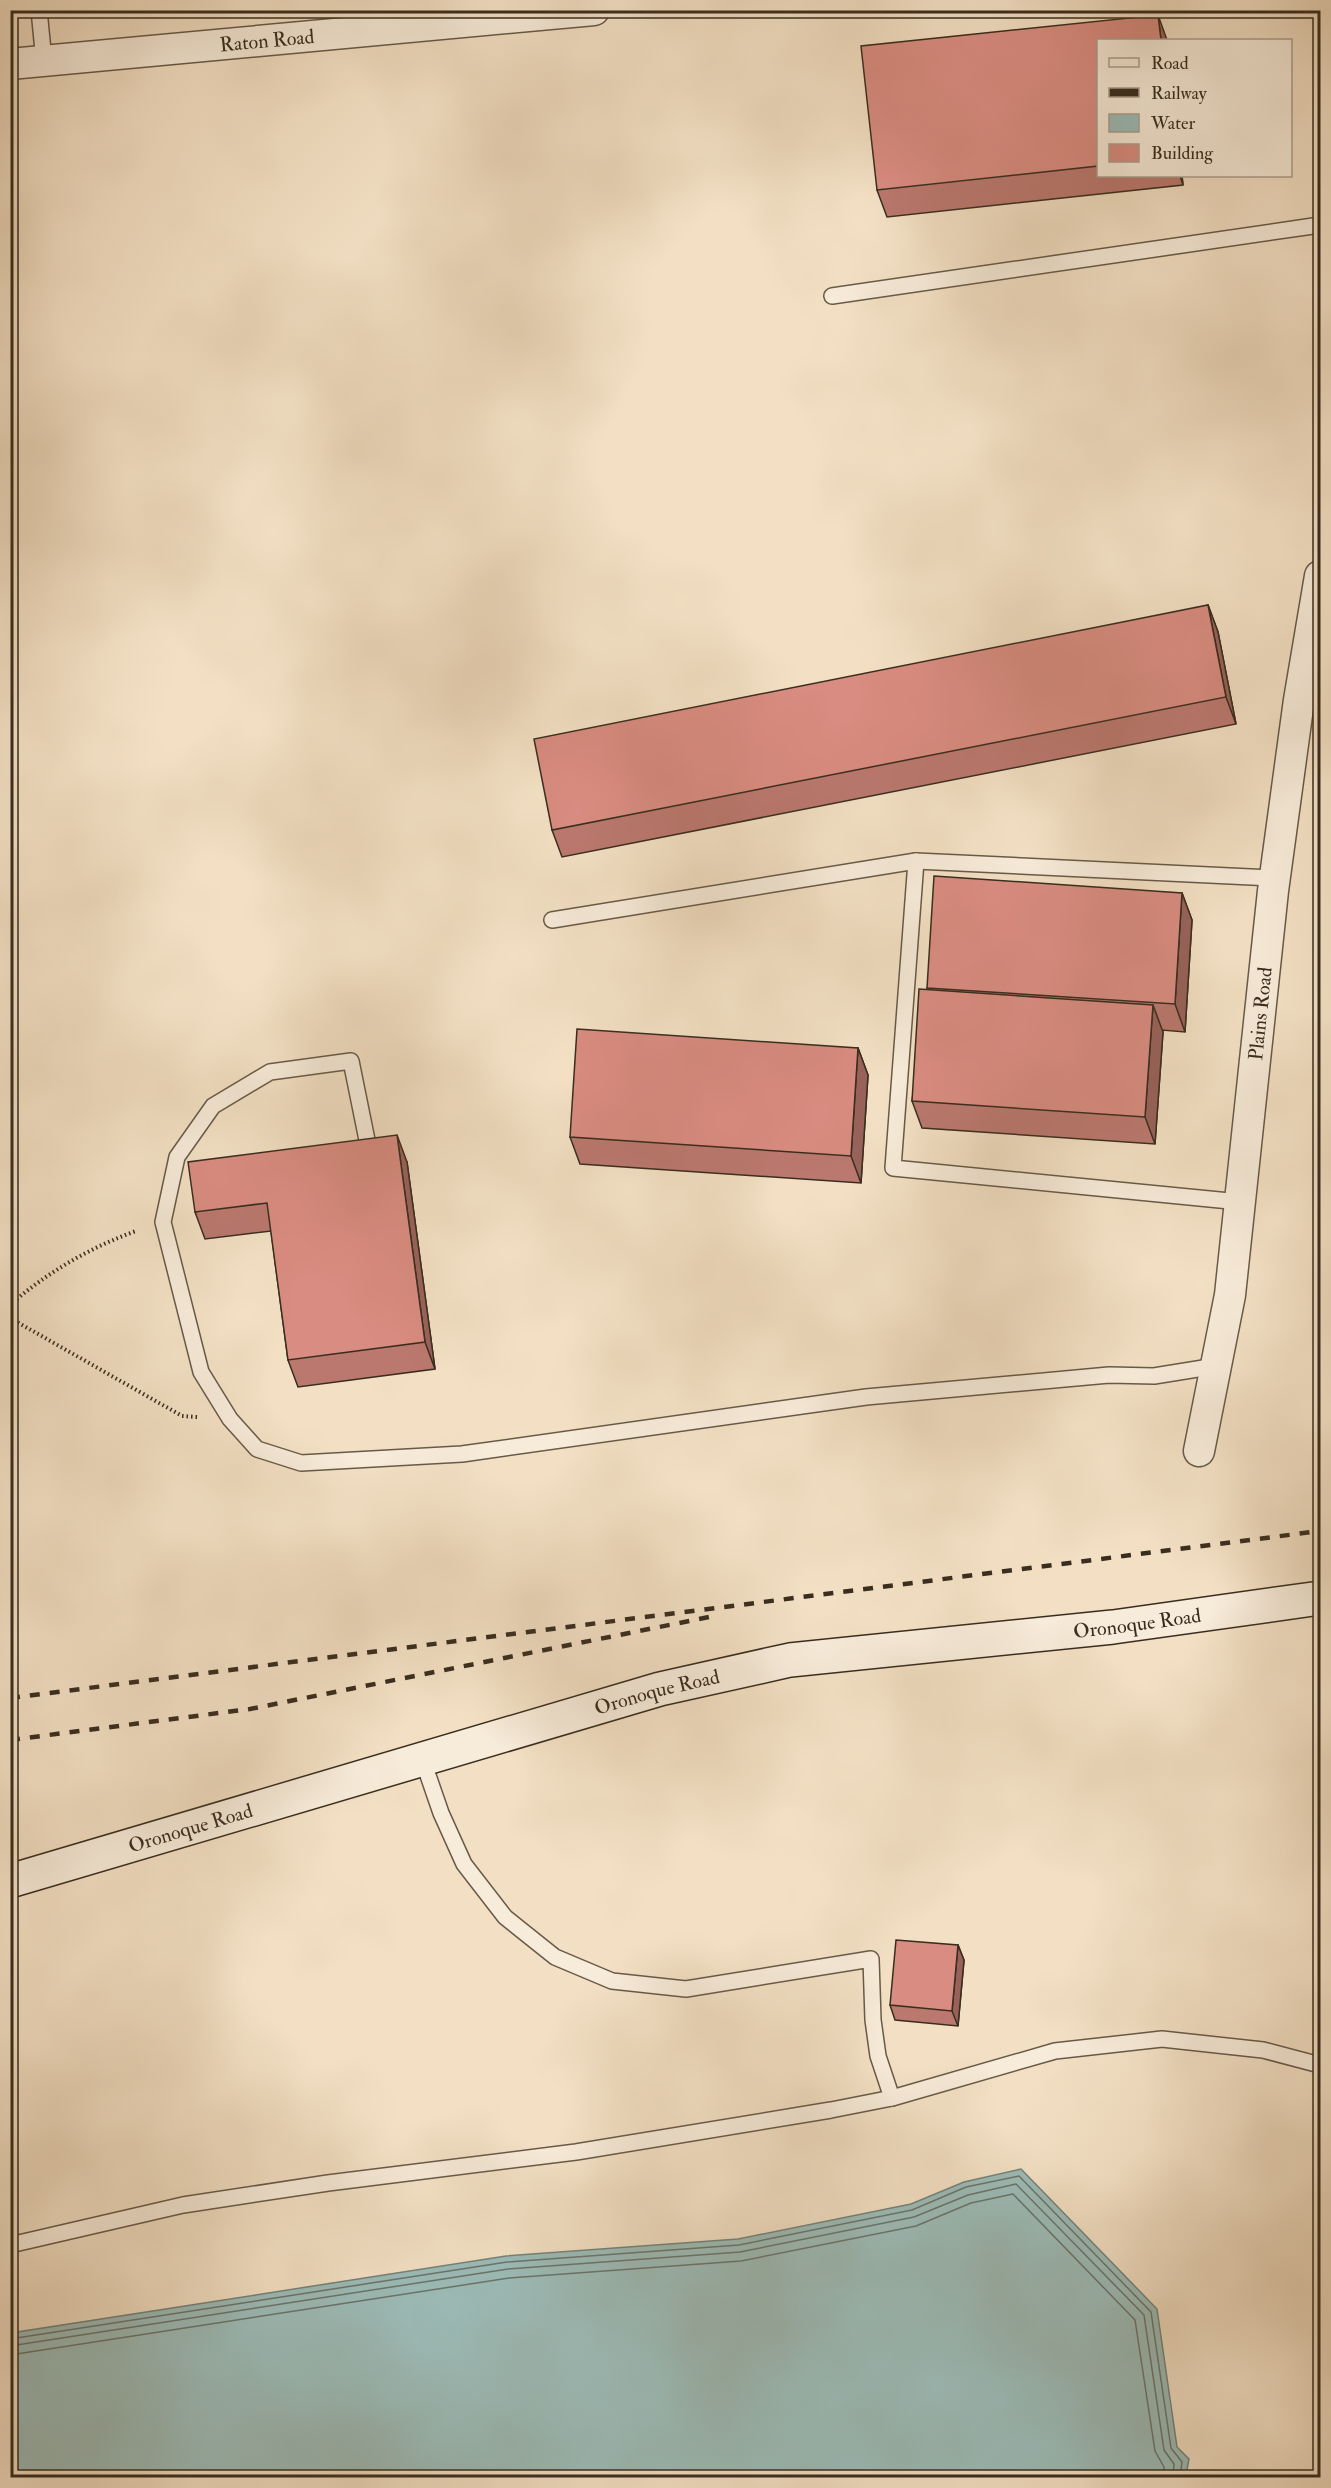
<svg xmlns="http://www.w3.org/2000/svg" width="1331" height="2488" viewBox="0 0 1331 2488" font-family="'IM FELL Double Pica',serif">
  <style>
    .water { fill: #9cbcb8; stroke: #74837b; stroke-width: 1.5 }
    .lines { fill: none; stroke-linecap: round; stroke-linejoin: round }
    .shore { stroke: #6a746c; stroke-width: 1.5 }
    .lane-casing { stroke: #685a48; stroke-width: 18 }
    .street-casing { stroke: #685a48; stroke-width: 33 }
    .secondary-casing { stroke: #392d1f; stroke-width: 36 }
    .path { stroke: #392d1f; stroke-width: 4; stroke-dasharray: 1.5 3; stroke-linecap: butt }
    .lane { stroke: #f7ebd9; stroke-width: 15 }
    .street { stroke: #f7ebd9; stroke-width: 30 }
    .secondary { stroke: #f7ebd9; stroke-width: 33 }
    .rail { stroke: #392d1f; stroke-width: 4.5; stroke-dasharray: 10 10; stroke-linecap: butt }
    .wall { fill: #bb786f; stroke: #392d1f; stroke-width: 1.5 }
    .shaded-wall { fill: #98625a; stroke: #392d1f; stroke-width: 1.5 }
    .building { fill: #d98c81; stroke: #392d1f; stroke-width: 1.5 }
    .labels { text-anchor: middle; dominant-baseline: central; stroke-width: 5; stroke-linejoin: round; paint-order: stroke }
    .street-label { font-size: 20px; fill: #392d1f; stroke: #f7ebd9 }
  </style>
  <rect width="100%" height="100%" fill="#f3e0c4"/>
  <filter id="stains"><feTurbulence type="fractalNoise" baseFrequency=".00333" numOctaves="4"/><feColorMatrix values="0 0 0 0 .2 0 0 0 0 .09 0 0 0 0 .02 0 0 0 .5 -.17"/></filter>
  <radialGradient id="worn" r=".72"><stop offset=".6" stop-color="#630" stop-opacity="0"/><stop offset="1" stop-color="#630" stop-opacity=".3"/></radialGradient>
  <polygon class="water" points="1021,2169 1157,2309 1177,2447 1189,2459 1186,2475 1190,2477 11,2477 11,2333 506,2256 738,2239 911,2204 964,2182"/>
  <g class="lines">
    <g class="shore">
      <polyline points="10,2339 507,2262 739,2245 912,2210 966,2187 1019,2176 1151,2312 1171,2448 1182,2462 1180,2478"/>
      <polyline points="10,2346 508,2269 740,2252 914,2217 968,2195 1016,2184 1144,2315 1164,2450 1174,2464 1173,2478"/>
      <polyline points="10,2355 509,2278 741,2261 916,2226 971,2203 1013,2194 1135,2320 1155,2451 1164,2467 1163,2478"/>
    </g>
    <g class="lane-casing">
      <g id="lane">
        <polyline points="39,10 44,61"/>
        <polyline points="832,296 1320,225"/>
        <polyline points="916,861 893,1168 1240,1202"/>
        <polyline points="552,920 916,861 1274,878"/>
        <polyline points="368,1145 351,1061 270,1072 213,1106 177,1157 163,1222 201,1372 230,1419 257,1449 301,1463 462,1454 866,1397 1109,1375 1154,1376 1216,1366"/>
        <polyline points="422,1758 441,1813 464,1864 505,1917 555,1957 612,1981 686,1989 871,1959 873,2020 878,2056 892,2098"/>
        <polyline points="10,2245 183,2205 328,2183 576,2152 831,2110 892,2098 1055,2051 1162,2039 1263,2050 1320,2065"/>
      </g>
    </g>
    <g class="street-casing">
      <g id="street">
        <path id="s1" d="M10 64 594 10"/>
        <path id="s2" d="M1199 1451 1230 1295 1273 891 1299 700 1320 576"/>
      </g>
    </g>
    <g class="secondary-casing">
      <g id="secondary">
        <path id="s3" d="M10 1881 660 1689 790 1660 1113 1627 1320 1598"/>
      </g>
    </g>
    <g class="path">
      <path d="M10 1305C46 1273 91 1247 136 1231"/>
      <polyline points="10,1318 182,1416 197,1417"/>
    </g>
    <use href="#lane" class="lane"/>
    <use href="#street" class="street"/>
    <use href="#secondary" class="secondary"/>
    <g class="rail">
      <polyline points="10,1698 1320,1531"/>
      <polyline points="10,1740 250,1709 714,1616"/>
    </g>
  </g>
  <g class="wall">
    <polygon points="1098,40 1098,176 1182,176 1183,185 887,217 877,190"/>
    <polygon points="1208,605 1218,632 1236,724 562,857 552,830"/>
    <polygon points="1182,893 1192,920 1185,1032 1162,1030 1163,1032 1155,1144 922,1128 912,1101 928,989 927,988"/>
    <polygon points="858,1048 868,1075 861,1183 580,1164 570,1137"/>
    <polygon points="407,1162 435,1369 298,1387 288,1360 271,1231 205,1239 195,1212"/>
    <polygon points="958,1945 964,1960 958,2026 895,2020 890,2005"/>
  </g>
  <g class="shaded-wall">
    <polygon points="1158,15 1167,40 1161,40"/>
    <polygon points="1180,176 1182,176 1183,185"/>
    <polygon points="1208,605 1218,632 1236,724 1226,697"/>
    <polygon points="1182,893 1192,920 1185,1032 1175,1004"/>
    <polygon points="1153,1005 1163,1032 1155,1144 1145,1117"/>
    <polygon points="858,1048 868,1075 861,1183 851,1156"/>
    <polygon points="397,1135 407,1162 435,1369 425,1342"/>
    <polygon points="958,1945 964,1960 958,2026 952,2011"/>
  </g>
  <g class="building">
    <polygon points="1158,15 1161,40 1098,40 1098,166 877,190 861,46"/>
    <polygon points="1208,605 1226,697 552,830 534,739"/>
    <polygon points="934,876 1182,893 1175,1004 927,988"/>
    <polygon points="919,989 1153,1005 1145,1117 912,1101"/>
    <polygon points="577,1029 858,1048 851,1156 570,1137"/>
    <polygon points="397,1135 425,1342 288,1360 267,1203 195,1212 188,1162"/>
    <polygon points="896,1940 958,1945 952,2011 890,2005"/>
  </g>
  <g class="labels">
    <g class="street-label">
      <text stroke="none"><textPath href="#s1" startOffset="258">Raton Road</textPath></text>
      <text stroke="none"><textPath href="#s2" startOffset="442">Plains Road</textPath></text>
      <text stroke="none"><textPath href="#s3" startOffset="1160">Oronoque Road</textPath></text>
      <text stroke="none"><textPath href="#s3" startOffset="674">Oronoque Road</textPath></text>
      <text stroke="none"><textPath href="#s3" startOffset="188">Oronoque Road</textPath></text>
    </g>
  </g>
  <rect width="1331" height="2488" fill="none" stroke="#f3e0c4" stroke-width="36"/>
  <rect x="12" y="12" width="1307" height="2464" fill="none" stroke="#392d1f" stroke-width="3"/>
  <rect x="18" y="18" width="1295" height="2452" fill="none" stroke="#392d1f" stroke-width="1.5"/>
  <rect x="1097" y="39" width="195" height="138" fill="#f7ebd9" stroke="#ab9f8f" stroke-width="1.5"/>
  <rect x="1109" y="58" width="30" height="9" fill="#f7ebd9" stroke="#ab9f8f" stroke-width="1.5"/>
  <text x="1151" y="69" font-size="18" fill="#392d1f">Road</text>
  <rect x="1109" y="88" width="30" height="9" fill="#392d1f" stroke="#ab9f8f" stroke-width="1.5"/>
  <text x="1151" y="99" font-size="18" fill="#392d1f">Railway</text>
  <rect x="1109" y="114" width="30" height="18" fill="#9cbcb8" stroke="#ab9f8f" stroke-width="1.5"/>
  <text x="1151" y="129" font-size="18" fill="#392d1f">Water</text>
  <rect x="1109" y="144" width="30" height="18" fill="#d98c81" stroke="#ab9f8f" stroke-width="1.5"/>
  <text x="1151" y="159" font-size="18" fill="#392d1f">Building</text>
  <rect width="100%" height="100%" filter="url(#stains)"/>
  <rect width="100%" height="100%" fill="url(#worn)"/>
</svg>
